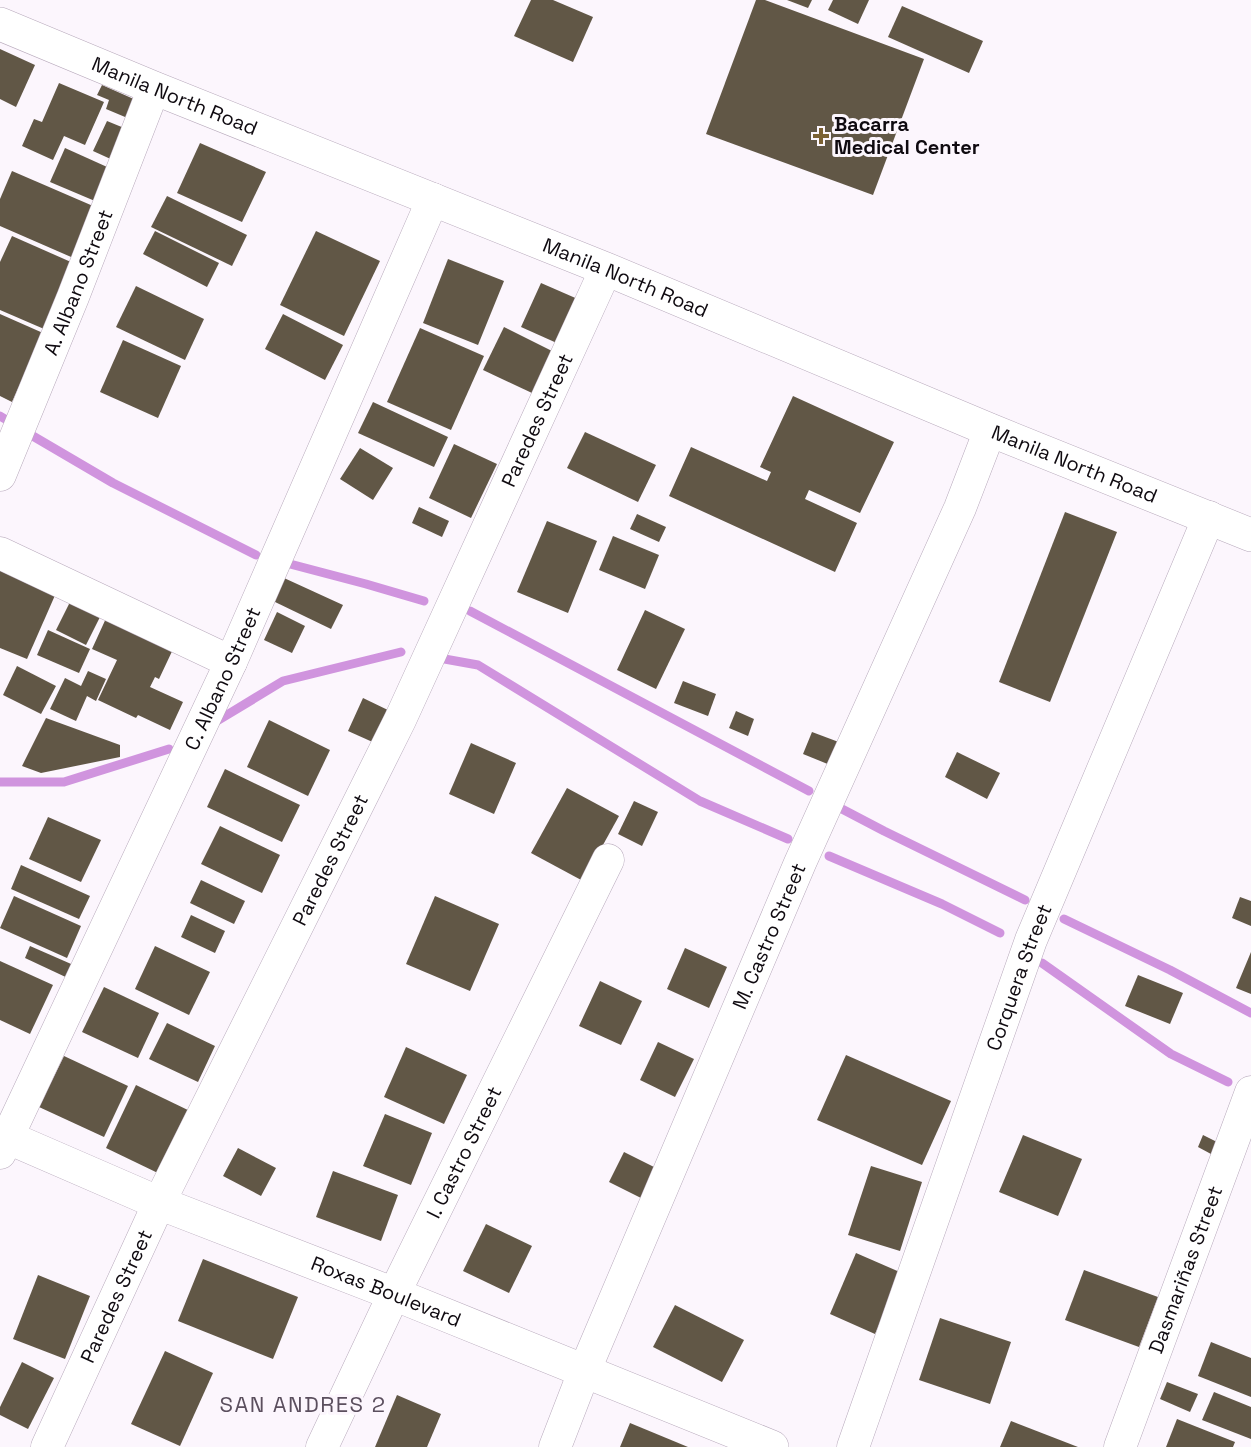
<svg xmlns="http://www.w3.org/2000/svg" width="1251" height="1447" viewBox="0 0 1251 1447" font-family="'Space Grotesk',sans-serif">
  <style>
    .lines { fill: none; stroke-linecap: round; stroke-linejoin: round }
    .stream { stroke: #d094de; stroke-width: 9 }
    .building { fill: #615746 }
    .street-casing { stroke: #b8aabc; stroke-width: 33 }
    .secondary-casing { stroke: #b8aabc; stroke-width: 34 }
    .highway-casing { stroke: #b8aabc; stroke-width: 34 }
    .street { stroke: #fff; stroke-width: 32 }
    .secondary { stroke: #fff; stroke-width: 33 }
    .highway { stroke: #fff; stroke-width: 33 }
    .poi-dot { fill: #7b6133; stroke: #fcf6fd; stroke-width: 2 }
    .labels { text-anchor: middle; dominant-baseline: central; stroke-width: 6; stroke-linejoin: round; paint-order: stroke }
    .street-label { font-size: 20px; fill: #0f0a10; stroke: #fcf6fd }
    .poi-label { font-size: 20px; font-weight: bold; fill: #0f0a10; stroke: #fcf6fd; text-anchor: start }
    .quarter-label { font-size: 22px; letter-spacing: 1.5px; fill: #5b4f5e; stroke: #fcf6fd }
  </style>
  <rect width="100%" height="100%" fill="#fcf6fd"/>
  <g class="lines">
    <g class="stream">
      <polyline points="0,416 5,419"/>
      <polyline points="26,432 113,483 256,555"/>
      <polyline points="290,564 366,584 424,601"/>
      <polyline points="470,611 809,791"/>
      <polyline points="439,658 478,665 700,801 788,839"/>
      <polyline points="217,721 283,681 401,652"/>
      <polyline points="0,782 64,782 169,749"/>
      <polyline points="842,809 884,831 1025,900"/>
      <polyline points="829,856 942,904 1000,933"/>
      <polyline points="1064,919 1170,970 1251,1013"/>
      <polyline points="1042,963 1171,1054 1228,1082"/>
    </g>
  </g>
  <g class="building">
    <polygon points="531,0 553,0 593,17 573,62 514,36"/>
    <polygon points="756,0 765,0 924,59 873,195 706,134"/>
    <polygon points="787,0 812,0 808,8"/>
    <polygon points="833,0 869,0 858,24 828,10"/>
    <polygon points="902,6 983,41 969,73 888,37"/>
    <polygon points="0,49 35,65 16,107 0,99"/>
    <polygon points="59,83 104,102 85,145 64,136 53,160 22,146 34,119 42,122"/>
    <polygon points="102,85 145,104 137,122 106,109 109,100 97,95"/>
    <polygon points="107,121 129,130 115,161 93,151"/>
    <polygon points="200,143 266,172 242,222 177,193"/>
    <polygon points="65,148 116,171 102,204 50,182"/>
    <polygon points="12,171 100,209 78,260 0,226 0,199"/>
    <polygon points="167,196 247,235 232,266 151,227"/>
    <polygon points="155,231 219,263 207,287 143,254"/>
    <polygon points="316,231 380,261 344,336 280,305"/>
    <polygon points="12,236 80,266 51,332 0,310 0,262"/>
    <polygon points="448,259 504,281 478,345 423,323"/>
    <polygon points="541,283 580,300 559,344 521,327"/>
    <polygon points="136,286 204,319 185,360 116,327"/>
    <polygon points="0,314 43,333 12,402 0,396"/>
    <polygon points="283,314 343,345 325,380 265,349"/>
    <polygon points="504,327 552,351 532,393 483,370"/>
    <polygon points="420,328 484,356 451,430 387,402"/>
    <polygon points="123,340 181,366 158,418 100,392"/>
    <polygon points="793,396 894,442 860,513 809,490 805,499 857,523 835,572 669,496 691,447 767,481 771,472 760,467"/>
    <polygon points="373,402 448,437 434,467 358,433"/>
    <polygon points="585,432 656,465 638,502 567,468"/>
    <polygon points="454,444 497,464 471,518 429,498"/>
    <polygon points="360,448 393,468 373,500 340,479"/>
    <polygon points="419,507 449,521 442,537 412,523"/>
    <polygon points="1065,512 1117,532 1050,702 999,682"/>
    <polygon points="637,514 666,527 659,542 630,529"/>
    <polygon points="547,521 597,541 568,613 517,592"/>
    <polygon points="613,536 659,555 645,589 599,570"/>
    <polygon points="0,559 60,584 27,659 0,648"/>
    <polygon points="284,578 343,605 331,629 273,601"/>
    <polygon points="73,596 103,611 86,645 56,630"/>
    <polygon points="645,610 685,629 656,689 617,670"/>
    <polygon points="277,612 305,626 292,653 264,640"/>
    <polygon points="108,614 175,645 159,679 155,677 150,687 183,702 170,730 138,715 136,718 98,700 117,660 92,649"/>
    <polygon points="48,630 90,649 79,673 37,655"/>
    <polygon points="17,666 56,686 41,714 3,695"/>
    <polygon points="88,671 106,679 96,701 87,696 76,721 50,709 65,678 81,686"/>
    <polygon points="683,681 716,694 708,716 674,703"/>
    <polygon points="363,698 392,712 377,744 348,731"/>
    <polygon points="736,711 754,719 748,736 729,728"/>
    <polygon points="46,718 120,745 120,757 41,773 22,766"/>
    <polygon points="269,720 330,750 308,796 247,767"/>
    <polygon points="812,732 844,744 835,767 803,754"/>
    <polygon points="471,743 516,763 494,814 449,794"/>
    <polygon points="957,752 1000,773 987,799 945,777"/>
    <polygon points="225,769 300,805 282,842 207,807"/>
    <polygon points="567,788 619,816 583,881 531,853"/>
    <polygon points="634,801 658,812 642,846 618,834"/>
    <polygon points="48,817 101,840 81,882 29,859"/>
    <polygon points="220,826 280,855 262,893 201,864"/>
    <polygon points="21,865 90,896 79,919 11,889"/>
    <polygon points="201,880 245,901 234,924 190,903"/>
    <polygon points="14,896 81,926 67,958 0,928"/>
    <polygon points="435,896 499,924 470,991 406,964"/>
    <polygon points="1240,897 1251,901 1251,926 1232,918"/>
    <polygon points="191,915 225,931 215,953 181,937"/>
    <polygon points="30,946 78,967 72,980 25,958"/>
    <polygon points="155,946 210,972 189,1015 135,989"/>
    <polygon points="685,948 727,967 709,1008 667,989"/>
    <polygon points="1251,952 1251,994 1236,988"/>
    <polygon points="0,961 53,985 30,1034 0,1020"/>
    <polygon points="1138,975 1183,993 1170,1024 1125,1006"/>
    <polygon points="600,981 642,1001 621,1045 579,1026"/>
    <polygon points="104,987 159,1013 138,1058 82,1032"/>
    <polygon points="167,1023 215,1046 198,1082 149,1059"/>
    <polygon points="658,1042 694,1059 675,1097 640,1080"/>
    <polygon points="406,1047 467,1075 444,1124 384,1097"/>
    <polygon points="846,1055 951,1101 922,1165 817,1120"/>
    <polygon points="64,1056 128,1086 104,1137 39,1107"/>
    <polygon points="136,1085 192,1112 162,1175 106,1148"/>
    <polygon points="385,1114 432,1133 411,1185 363,1166"/>
    <polygon points="1023,1135 1082,1159 1058,1216 999,1192"/>
    <polygon points="1203,1135 1217,1142 1211,1154 1198,1147"/>
    <polygon points="238,1148 276,1168 261,1196 223,1176"/>
    <polygon points="624,1152 656,1168 641,1198 609,1182"/>
    <polygon points="871,1166 922,1182 900,1251 848,1235"/>
    <polygon points="333,1171 398,1195 381,1241 316,1217"/>
    <polygon points="486,1224 532,1246 509,1293 463,1271"/>
    <polygon points="856,1253 902,1273 875,1334 830,1314"/>
    <polygon points="203,1259 298,1297 273,1359 178,1321"/>
    <polygon points="1084,1270 1158,1297 1139,1347 1065,1320"/>
    <polygon points="38,1275 90,1296 65,1359 13,1339"/>
    <polygon points="675,1305 744,1340 722,1382 653,1347"/>
    <polygon points="940,1318 1011,1342 990,1404 919,1380"/>
    <polygon points="1211,1342 1251,1358 1251,1397 1198,1376"/>
    <polygon points="165,1351 213,1373 180,1446 131,1424"/>
    <polygon points="22,1362 54,1378 28,1429 0,1415 0,1407"/>
    <polygon points="1167,1382 1198,1394 1190,1412 1160,1399"/>
    <polygon points="1214,1392 1251,1407 1251,1439 1202,1420"/>
    <polygon points="397,1395 441,1414 427,1447 375,1447"/>
    <polygon points="1177,1419 1235,1442 1233,1447 1166,1447"/>
    <polygon points="1011,1421 1078,1447 1000,1447"/>
    <polygon points="630,1423 688,1447 620,1447"/>
  </g>
  <g class="lines">
    <g class="street-casing">
      <g id="street">
        <path id="s1" d="M0 475 73 297 154 88"/>
        <polyline points="0,553 231,662"/>
        <path id="s2" d="M0 1153 231 662 433 199"/>
        <path id="s3" d="M47 1447 159 1203 400 720 606 269"/>
        <path id="s4" d="M322 1447 394 1294 608 860"/>
        <path id="s5" d="M555 1447 584 1372 800 863 960 508 990 430"/>
        <path id="s6" d="M853 1447 1031 940 1209 517"/>
        <path id="s7" d="M1120 1447 1251 1092"/>
      </g>
    </g>
    <g class="secondary-casing">
      <g id="secondary">
        <path id="s8" d="M0 1134 159 1203 394 1294 772 1447"/>
      </g>
    </g>
    <g class="highway-casing">
      <g id="highway">
        <path id="s9" d="M0 24 154 88 606 269 990 430 1251 535"/>
      </g>
    </g>
    <use href="#street" class="street"/>
    <use href="#secondary" class="secondary"/>
    <use href="#highway" class="highway"/>
  </g>
  <path class="poi-dot" d="M818 127h6v6h6v6h-6v6h-6v-6h-6v-6h6z"/>
  <g class="labels">
    <g class="street-label">
      <text stroke="none"><textPath href="#s9" startOffset="189">Manila North Road</textPath></text>
      <text stroke="none"><textPath href="#s9" startOffset="675">Manila North Road</textPath></text>
      <text stroke="none"><textPath href="#s1" startOffset="208">A. Albano Street</textPath></text>
      <text stroke="none"><textPath href="#s3" startOffset="1138">Paredes Street</textPath></text>
      <text stroke="none"><textPath href="#s9" startOffset="1161">Manila North Road</textPath></text>
      <text stroke="none"><textPath href="#s2" startOffset="524">C. Albano Street</textPath></text>
      <text stroke="none"><textPath href="#s3" startOffset="652">Paredes Street</textPath></text>
      <text stroke="none"><textPath href="#s5" startOffset="554">M. Castro Street</textPath></text>
      <text stroke="none"><textPath href="#s6" startOffset="498">Corquera Street</textPath></text>
      <text stroke="none"><textPath href="#s4" startOffset="327">I. Castro Street</textPath></text>
      <text stroke="none"><textPath href="#s7" startOffset="189">Dasmariñas Street</textPath></text>
      <text stroke="none"><textPath href="#s8" startOffset="417">Roxas Boulevard</textPath></text>
      <text stroke="none"><textPath href="#s3" startOffset="166">Paredes Street</textPath></text>
    </g>
    <g class="poi-label">
      <text x="834" y="124">Bacarra<tspan x="834" dy="23">Medical Center</tspan></text>
    </g>
    <g class="quarter-label">
      <text x="303" y="1404">SAN ANDRES 2</text>
    </g>
  </g>
</svg>
